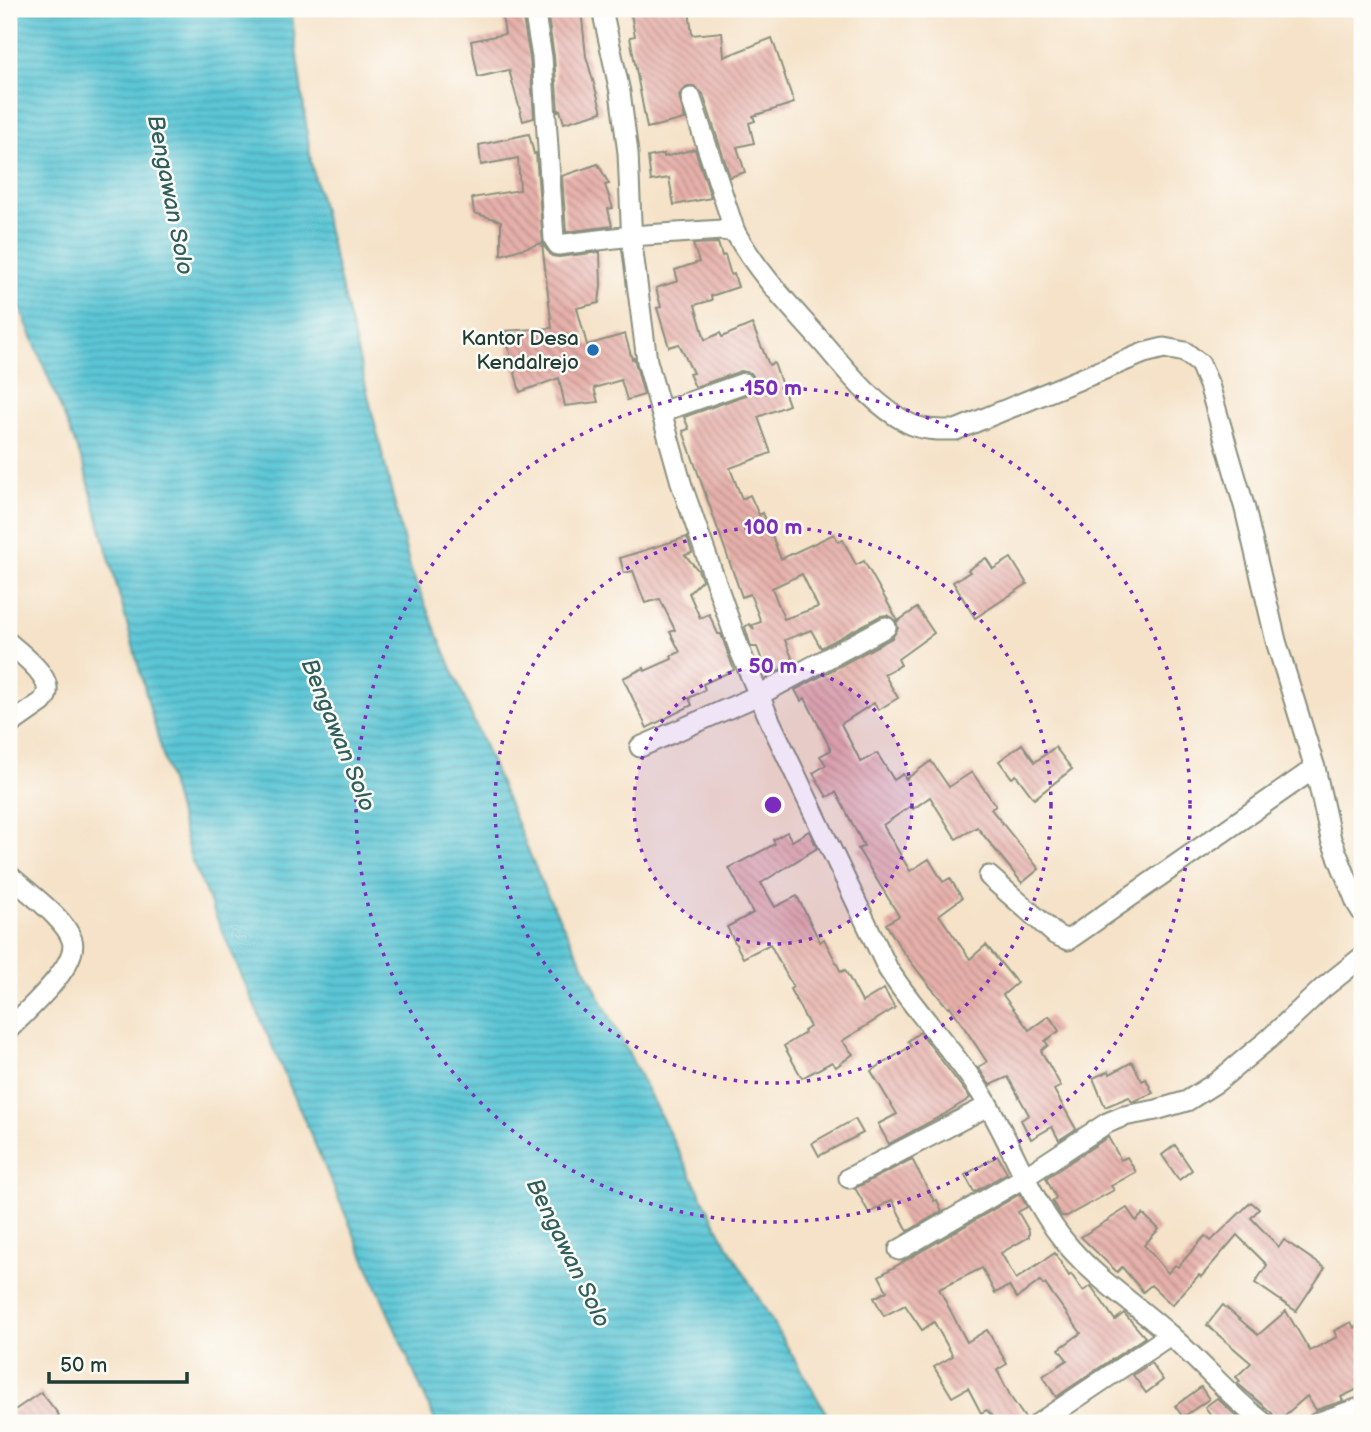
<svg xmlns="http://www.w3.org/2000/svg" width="1371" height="1432" viewBox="0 0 1371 1432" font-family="'Balsamiq Sans',sans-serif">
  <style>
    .water { fill: url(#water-rules); stroke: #3d8285; stroke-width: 2 }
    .building { fill: url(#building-back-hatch); fill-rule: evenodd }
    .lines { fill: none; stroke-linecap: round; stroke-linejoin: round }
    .minor-casing { stroke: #8a907e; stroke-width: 23 }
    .minor { stroke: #fff; stroke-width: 19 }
    .ring { fill: none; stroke: #7b2cbf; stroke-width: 3.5; stroke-dasharray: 3.5 7 }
    .poi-dot { fill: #1f6fb2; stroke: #fdfcf7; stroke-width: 2.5 }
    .labels { text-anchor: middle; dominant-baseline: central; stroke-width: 5; stroke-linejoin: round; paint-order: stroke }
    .poi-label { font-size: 21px; fill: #1f3d34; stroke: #fdfcf7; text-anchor: end }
    .water-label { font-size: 23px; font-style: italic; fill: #2e5f5c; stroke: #fdfcf7 }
    .centre { fill: #7b2cbf; stroke: #fdfcf7; stroke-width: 3.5 }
    .ring-label { font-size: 21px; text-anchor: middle; font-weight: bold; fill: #7b2cbf; stroke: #fdfcf7; stroke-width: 5; stroke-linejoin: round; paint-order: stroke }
  </style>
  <defs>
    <pattern id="water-rules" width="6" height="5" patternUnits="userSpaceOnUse" patternTransform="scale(1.75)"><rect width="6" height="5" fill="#5bc6d6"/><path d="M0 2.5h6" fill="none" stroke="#4ba2ae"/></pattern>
    <pattern id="building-back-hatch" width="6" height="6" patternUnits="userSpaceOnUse" patternTransform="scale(1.75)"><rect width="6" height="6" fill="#e7b0aa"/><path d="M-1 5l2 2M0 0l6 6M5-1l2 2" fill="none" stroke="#bb908b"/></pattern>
  </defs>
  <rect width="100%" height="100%" fill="#fdfcf7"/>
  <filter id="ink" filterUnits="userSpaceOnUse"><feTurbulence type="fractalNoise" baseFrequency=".0143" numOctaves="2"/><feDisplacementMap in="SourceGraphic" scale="14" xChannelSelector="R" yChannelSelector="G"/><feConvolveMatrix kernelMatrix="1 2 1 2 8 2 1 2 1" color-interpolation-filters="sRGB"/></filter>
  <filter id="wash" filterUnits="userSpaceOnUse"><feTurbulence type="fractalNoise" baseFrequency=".00686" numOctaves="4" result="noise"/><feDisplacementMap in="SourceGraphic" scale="28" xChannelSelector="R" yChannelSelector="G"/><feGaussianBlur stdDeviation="1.57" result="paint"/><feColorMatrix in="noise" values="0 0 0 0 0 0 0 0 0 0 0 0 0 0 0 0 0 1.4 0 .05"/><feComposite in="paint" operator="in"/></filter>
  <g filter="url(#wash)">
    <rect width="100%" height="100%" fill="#f5e2c8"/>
    <polygon class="water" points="9,9 291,9 311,162 411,571 544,888 721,1234 832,1423 436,1423 191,859 84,466 9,280"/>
    <g id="blocks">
      <g class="building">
        <polygon points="501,9 517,9 517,14 522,13 530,58 534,118 523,121 509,70 478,77 471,41 505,34"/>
        <polygon points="581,9 586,56 602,112 564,123 560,110 558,111 554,56 547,11"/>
        <polygon points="630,9 689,9 692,35 722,32 724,57 772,38 794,103 753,116 755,121 749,123 754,143 737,147 745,172 730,177 703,94 694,86 687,87 679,95 685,119 647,128 630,37 635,36"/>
        <polygon points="529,134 534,154 536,153 543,245 552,256 559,257 600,252 601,285 599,303 577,308 587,345 625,334 632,359 634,358 644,395 627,400 621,380 594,388 598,402 565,406 559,378 520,392 504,331 552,328 542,243 501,255 501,221 474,213 472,198 520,190 518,158 481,165 479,145"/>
        <polygon points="695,149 711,198 674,205 669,178 651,181 648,157 664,154 664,157"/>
        <polygon points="598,164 609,184 605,185 613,208 608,209 612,226 566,232 562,176"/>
        <path d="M718 243 722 256 725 255 731 275 734 274 738 287 711 296 712 300 695 305 705 340 720 333 722 337 752 324 769 365 774 363 789 405 758 417 771 453 730 468 742 499 750 495 759 515 763 513 781 559 834 534 838 542 843 540 856 565 864 561 898 621 917 608 934 633 898 659 901 665 884 674 898 698 878 710 874 703 841 724 861 762 877 753 894 780 903 774 906 779 931 761 949 787 972 772 996 806 991 809 1039 869 1022 883 977 827 956 839 930 797 913 809 911 806 883 825 910 871 929 859 943 882 950 878 962 898 939 915 970 959 986 945 1017 983 1003 995 1029 1030 1049 1016 1059 1031 1045 1041 1048 1045 1041 1051 1061 1086 1054 1090 1076 1129 1059 1140 1052 1127 1031 1139 1021 1120 1029 1115 1008 1077 990 1085 978 1067 987 1062 950 1006 948 1008 928 984 901 949 886 924 899 916 858 849 864 846 836 792 827 797 813 773 826 765 820 756 831 750 805 698 801 701 795 690 892 638 898 628 896 621 887 615 880 616 821 648 811 630 785 640 794 663 768 676 757 647H751L745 627 749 624 754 629 752 625 761 622 750 594 742 597 683 431 689 429 684 417 749 394 756 386V380L751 373 741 371 695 387 689 374 693 373 679 344 669 347 657 308 661 307 656 288 678 281 675 270 699 262 693 244ZM802 574 818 607 784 619 772 588Z"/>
        <polygon points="687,537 692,553 685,555 698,570 702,580 689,593 700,618 709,614 718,634 721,634 734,670 703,684 705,690 689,698 692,705 647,728 623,678 644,668 645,671 672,659 671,656 680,652 670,632 675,630 660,599 645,603 633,571 624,573 620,558"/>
        <polygon points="986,558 993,569 1011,558 1027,584 975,618 953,582 970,572 968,570"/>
        <polygon points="1022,744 1035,762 1055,747 1072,769 1034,799 1016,775 1012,778 999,761"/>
        <polygon points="809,831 817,848 761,883 775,907 797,896 820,942 824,939 841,972 845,970 862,1002 884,989 895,1008 842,1041 853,1054 836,1067 832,1062 802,1078 784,1046 805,1033 804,1031 810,1027 790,989 793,987 770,944 743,958 727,927 753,913 729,868 775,844 773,840 787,832 792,841"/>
        <polygon points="920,1032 970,1098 943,1115 889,1144 878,1124 897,1114 871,1071 911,1046 908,1041"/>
        <polygon points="1132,1062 1142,1081 1146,1079 1153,1093 1132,1102 1129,1097 1105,1107 1093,1078 1109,1071 1110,1074"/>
        <polygon points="855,1119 863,1133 819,1156 812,1143"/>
        <polygon points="1108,1137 1121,1160 1127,1157 1136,1172 1111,1186 1114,1190 1067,1216 1061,1216 1052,1201 1056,1198 1046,1178"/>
        <polygon points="1175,1145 1192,1170 1179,1180 1162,1155"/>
        <polygon points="998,1156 1007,1173 974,1192 965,1175"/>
        <polygon points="912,1159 934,1201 937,1200 942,1211 908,1231 892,1200 869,1213 855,1188"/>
        <polygon points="1020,1194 1027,1207 1018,1212 1029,1231 1029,1237 1001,1253 1016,1279 1055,1253 1069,1276 1071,1274 1083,1291 1091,1286 1115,1320 1124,1313 1145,1337 1056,1397 1043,1376 1067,1360 1059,1349 1081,1333 1045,1284 1043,1285 1040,1281 1017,1298 1009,1286 995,1293 982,1268 939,1289 967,1342 987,1330 1007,1364 997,1370 1012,1399 1027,1421 1027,1423 997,1423 987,1410 981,1413 968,1388 952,1397 934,1367 953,1356 934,1322 922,1330 905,1305 884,1316 874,1298 887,1291 879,1276"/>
        <polygon points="1251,1202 1259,1209 1251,1218 1279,1247 1284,1240 1325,1268 1296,1311 1255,1283 1267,1265 1237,1235 1201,1277 1199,1275 1172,1305 1151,1285 1143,1292 1122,1267 1117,1272 1081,1237 1127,1208 1136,1221 1143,1214 1159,1229 1144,1245 1168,1273 1175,1265 1178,1267 1205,1236 1211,1241"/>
        <polygon points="1223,1305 1258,1335 1286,1311 1310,1351 1337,1337 1334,1331 1351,1322 1354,1328 1362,1324 1362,1387 1341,1397 1343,1401 1316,1410 1307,1396 1276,1423 1272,1413 1237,1383 1240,1381 1236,1377 1251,1363 1207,1325"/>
        <polygon points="1151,1363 1163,1380 1146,1393 1133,1375"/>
        <polygon points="1201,1387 1209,1399 1183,1417 1175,1406"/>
        <polygon points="41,1392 59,1415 56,1417 61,1423 9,1423 9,1414"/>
        <polygon points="1217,1398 1232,1412 1245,1423 1217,1423 1205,1407"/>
      </g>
    </g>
  </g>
  <g filter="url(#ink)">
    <use href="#blocks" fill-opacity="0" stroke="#8a907e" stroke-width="2"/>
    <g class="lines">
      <g class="minor-casing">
        <g id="minor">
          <path d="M534 9 542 57 554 239 558 245 631 236 722 230 735 232C758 273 791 307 822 342 848 372 873 405 908 423 924 431 940 430 956 430L1144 353 1164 348 1185 352 1200 364 1209 385 1245 509 1276 641 1315 768 1331 839 1357 904 1362 912"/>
          <path d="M602 9 620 92 628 153 632 244 647 361 682 486 740 651 771 723 888 969C916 1013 953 1049 981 1093 1013 1144 1030 1203 1071 1249 1100 1282 1138 1306 1171 1336 1203 1364 1231 1398 1264 1423"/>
          <polyline points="691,98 735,232"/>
          <polyline points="661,412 744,383"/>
          <path d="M9 643C23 656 61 682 42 702L9 725"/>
          <polyline points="640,747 759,695 886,627"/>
          <path d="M9 875C26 891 65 918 72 940 80 965 25 1012 9 1029"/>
          <polyline points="989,876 1056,935 1068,940 1315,768"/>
          <polyline points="849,1178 988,1106"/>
          <polyline points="899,1250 1025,1177 1107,1123 1124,1116 1156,1110 1187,1101 1217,1082 1270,1038 1322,989 1362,957"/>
          <polyline points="1039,1423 1170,1335"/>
          <polyline points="1317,1423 1362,1407"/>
        </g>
      </g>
      <use href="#minor" class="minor"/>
    </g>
  </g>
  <circle cx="773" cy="805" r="139" fill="#7b2cbf" fill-opacity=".12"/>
  <g class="ring">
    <circle cx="773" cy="805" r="139"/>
    <circle cx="773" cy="805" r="278"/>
    <circle cx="773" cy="805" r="417"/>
  </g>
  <circle class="poi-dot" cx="593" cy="350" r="7"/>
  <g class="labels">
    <g class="poi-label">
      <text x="579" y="338">Kantor Desa<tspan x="579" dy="24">Kendalrejo</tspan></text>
    </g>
    <g class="water-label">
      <text transform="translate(170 195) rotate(79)">Bengawan Solo</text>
      <text transform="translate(338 735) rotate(68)">Bengawan Solo</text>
      <text transform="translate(568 1253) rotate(64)">Bengawan Solo</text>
    </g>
  </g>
  <circle cx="773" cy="805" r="10" class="centre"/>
  <g class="ring-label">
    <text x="773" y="395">150 m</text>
    <text x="773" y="534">100 m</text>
    <text x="773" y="673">50 m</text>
  </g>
  <rect width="1371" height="1432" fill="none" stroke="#fdfcf7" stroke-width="35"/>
  <path d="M49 1372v10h138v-10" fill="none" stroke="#1f3d34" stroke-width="3.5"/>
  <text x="60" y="1372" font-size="21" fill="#1f3d34" stroke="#fdfcf7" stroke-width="5" paint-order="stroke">50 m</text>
</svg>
